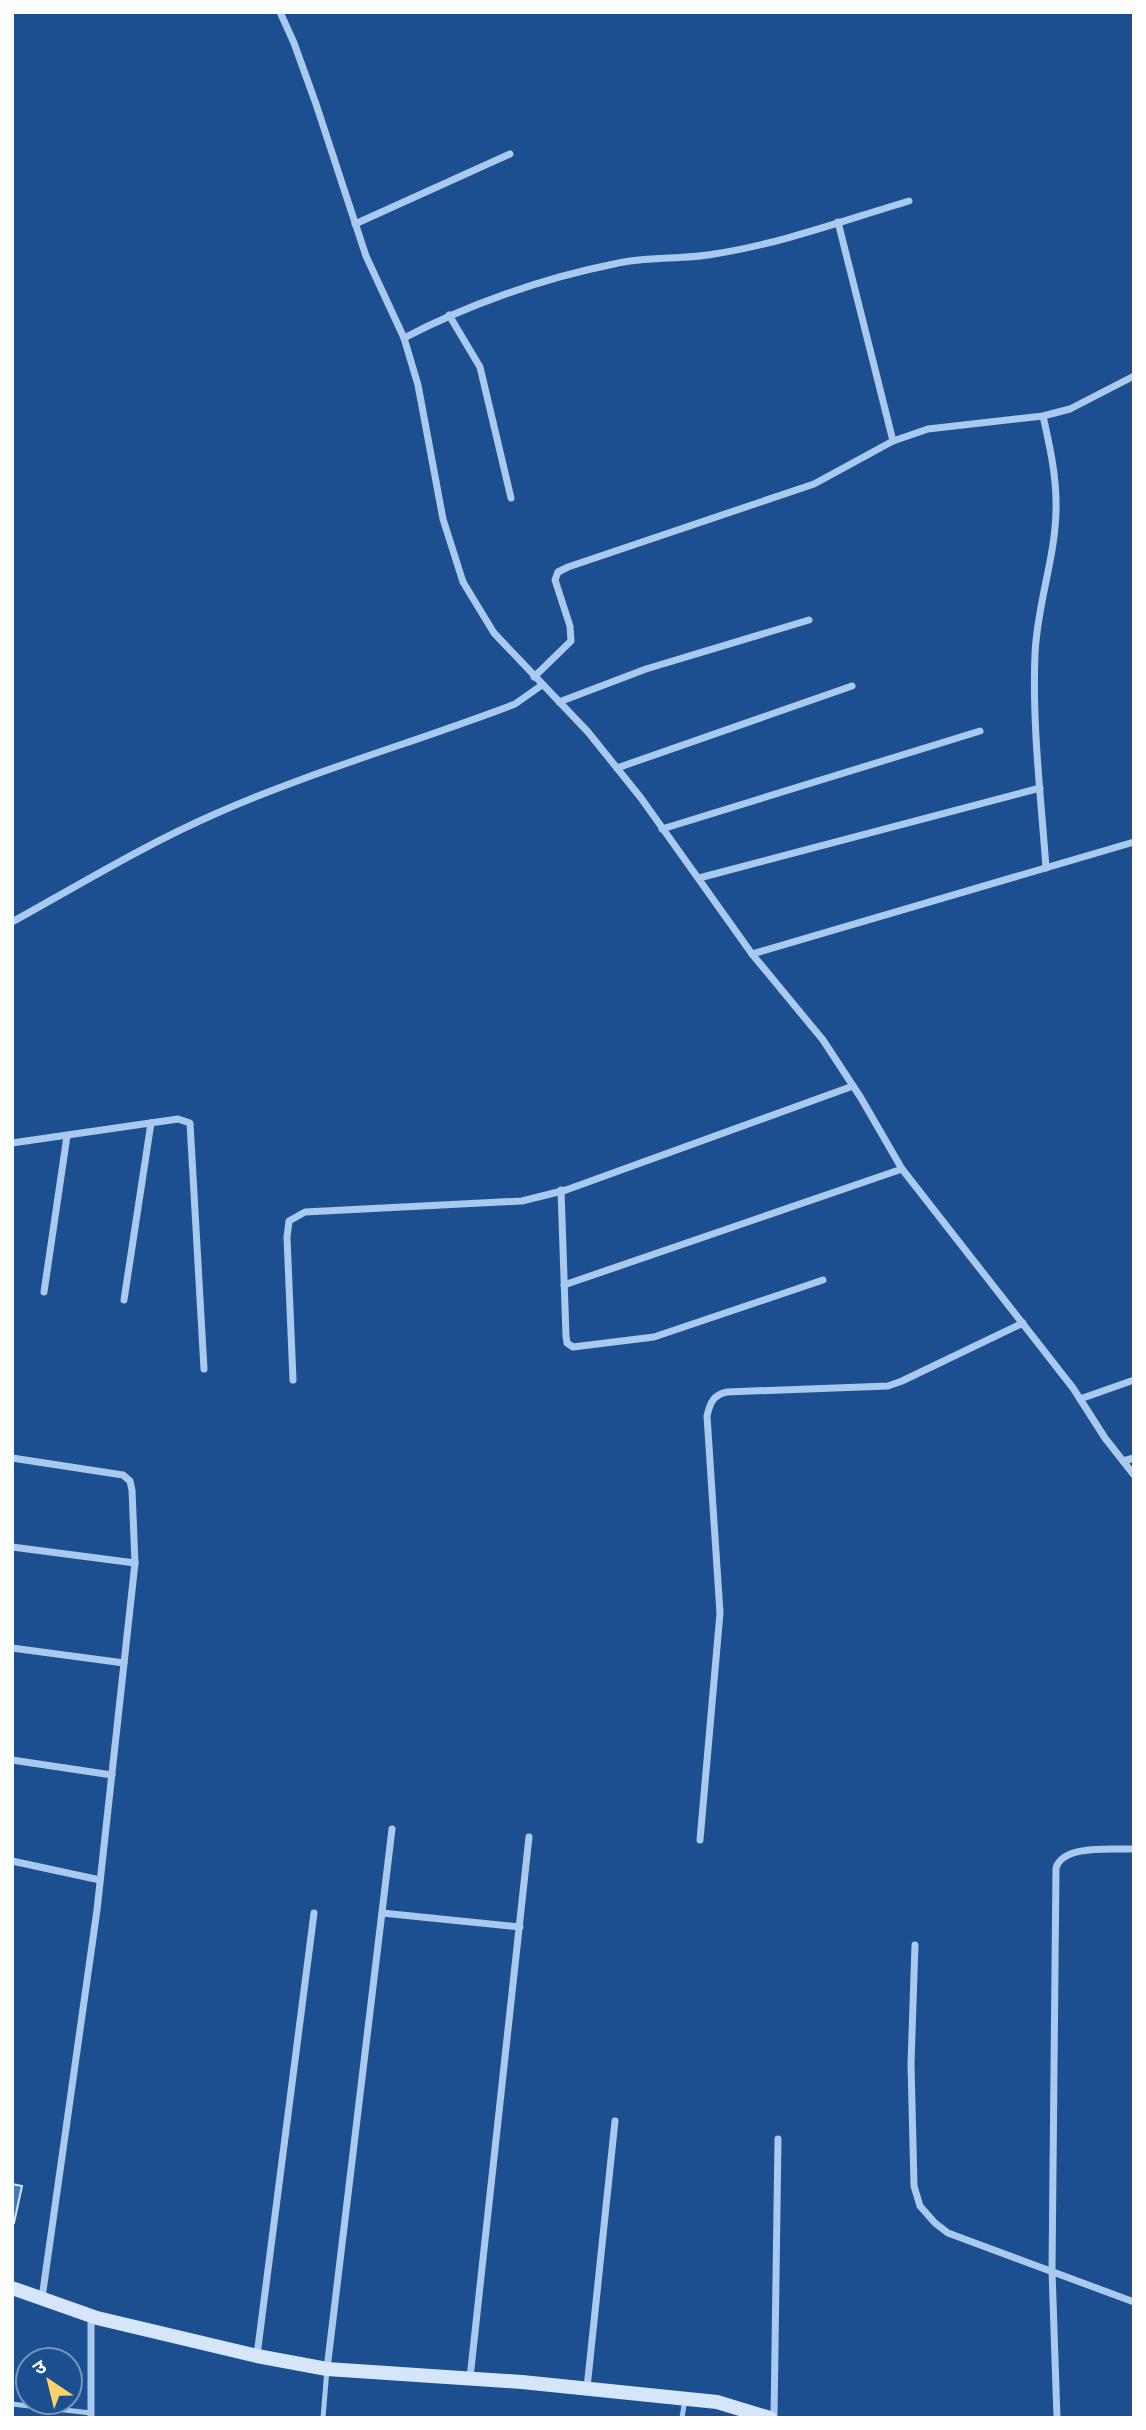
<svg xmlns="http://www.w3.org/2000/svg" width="1146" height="2430" viewBox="0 0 1146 2430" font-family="'Space Grotesk','Noto Sans Devanagari',sans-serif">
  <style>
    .building { fill: #4478b7; stroke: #cfe3fa; stroke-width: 2 }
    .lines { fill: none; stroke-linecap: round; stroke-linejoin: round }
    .lane { stroke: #a9c9ee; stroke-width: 5 }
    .street { stroke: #a9c9ee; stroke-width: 7 }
    .secondary { stroke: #d6e6fa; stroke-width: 14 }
  </style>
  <rect width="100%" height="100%" fill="#1b4f8f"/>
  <polygon class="building" points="12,2184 22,2186 14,2223 12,2223"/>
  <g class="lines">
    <g class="lane">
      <polyline points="12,2404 91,2413"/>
      <polyline points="323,2418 327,2369"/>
      <polyline points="682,2418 685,2399"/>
    </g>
    <g class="street">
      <polyline points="280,12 294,43 316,104 366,256 404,338 418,385 443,519 463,582 494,633 588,732 641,798 752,954 823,1040 861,1098 902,1169 1073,1388 1105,1438 1134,1475"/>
      <polyline points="838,222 893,441"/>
      <polyline points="355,224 510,154"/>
      <polyline points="449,315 480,367 511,498"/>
      <path d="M404 338C467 305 543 278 614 264 647 256 681 260 714 254 780 244 845 220 909 201"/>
      <path d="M1043 416C1050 447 1057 478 1056 511 1055 559 1037 605 1035 654 1032 725 1041 797 1046 868"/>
      <polyline points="534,677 571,641 570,626 555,580 558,572 568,567 814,484 893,441 928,429 1043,416 1070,409 1134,376"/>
      <polyline points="559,702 646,669 809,620"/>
      <polyline points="617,768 852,686"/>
      <polyline points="662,829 980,731"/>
      <polyline points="699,878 1040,788"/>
      <path d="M12 922C79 885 144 845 215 814 312 771 416 742 515 704L542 685"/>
      <polyline points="752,954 1134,842"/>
      <polyline points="12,1143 178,1119 190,1123 204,1369"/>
      <polyline points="561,1190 566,1336 567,1343 573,1347 654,1337 823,1280"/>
      <polyline points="564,1285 902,1169"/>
      <polyline points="44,1292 67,1136"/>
      <polyline points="124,1300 151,1123"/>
      <polyline points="293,1380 287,1237 289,1221 305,1212 522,1201 566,1190 853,1086"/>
      <polyline points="1080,1399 1134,1380"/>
      <polyline points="12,1458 123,1475 130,1481 132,1490 135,1563 97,1910 42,2298"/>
      <polyline points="1123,1461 1134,1458"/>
      <polyline points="12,1547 135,1563"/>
      <polyline points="12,1648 124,1663"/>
      <polyline points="12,1760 112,1775"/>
      <path d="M700 1840 720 1613 707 1416C710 1403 713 1395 727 1392L888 1386 902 1381 1023 1323"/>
      <polyline points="12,1861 100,1880"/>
      <polyline points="382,1913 520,1927"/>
      <polyline points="915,1945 911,2064 914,2186 920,2206 935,2223 948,2233 1134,2302"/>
      <polyline points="91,2316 91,2418"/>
      <polyline points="257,2355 314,1913"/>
      <polyline points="327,2369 392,1829"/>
      <polyline points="470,2378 529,1837"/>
      <polyline points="587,2388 615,2121"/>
      <polyline points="774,2418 778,2139"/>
      <path d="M1057 2418 1052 2271 1056 1868C1063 1844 1112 1850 1134 1849"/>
    </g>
    <polyline class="secondary" points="12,2288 97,2318 257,2356 327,2369 522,2382 717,2402 770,2418"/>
  </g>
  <rect width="1146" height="2430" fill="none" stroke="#ffffff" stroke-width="28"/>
  <g transform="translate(49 2381) rotate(325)"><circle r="33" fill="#1b4f8f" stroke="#7695bc" stroke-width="2"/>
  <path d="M0-5L12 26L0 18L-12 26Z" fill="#ffd166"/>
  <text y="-10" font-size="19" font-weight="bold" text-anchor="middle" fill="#ffffff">उ</text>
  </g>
</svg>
